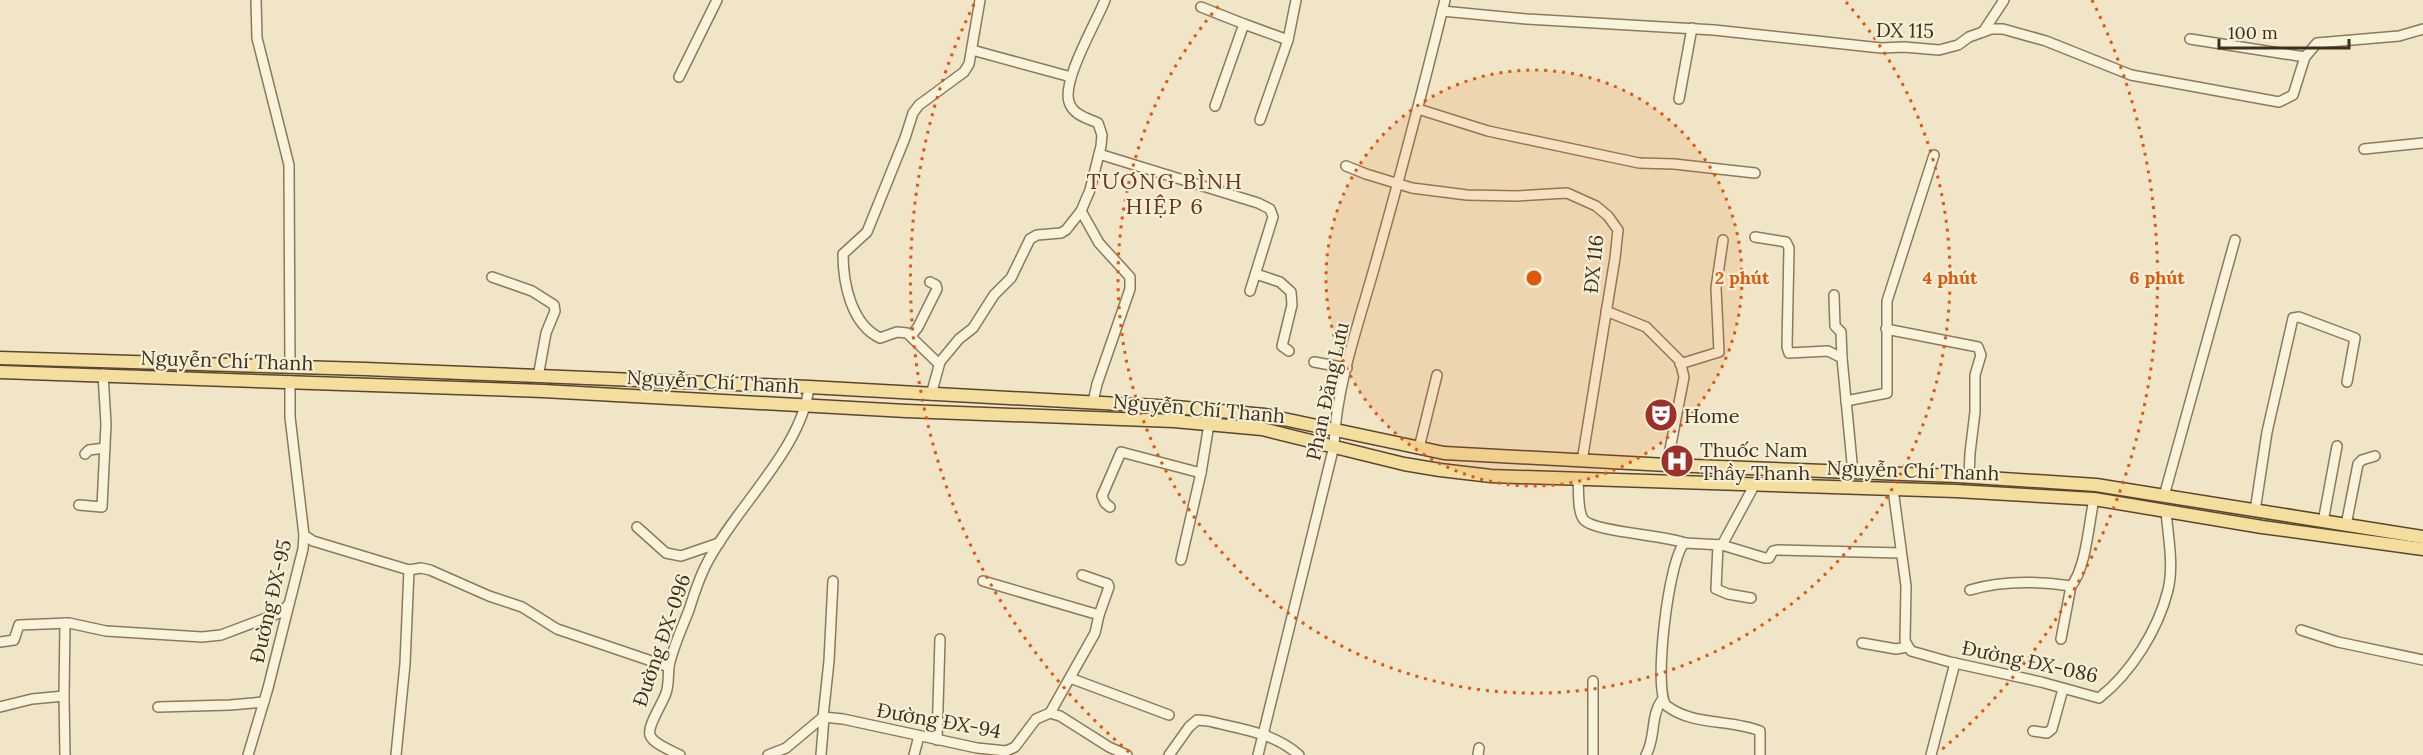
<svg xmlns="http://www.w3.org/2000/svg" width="2423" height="755" viewBox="0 0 2423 755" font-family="Lora,serif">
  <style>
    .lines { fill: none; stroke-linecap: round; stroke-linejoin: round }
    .minor-casing { stroke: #8c795b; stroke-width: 12 }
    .major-casing { stroke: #5a462f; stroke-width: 15 }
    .minor { stroke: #faf3db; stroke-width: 9 }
    .major { stroke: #f3de9e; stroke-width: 12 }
    .ring { fill: none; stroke: #df570d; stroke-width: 3; stroke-dasharray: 3 6 }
    .labels { text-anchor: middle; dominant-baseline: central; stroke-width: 4.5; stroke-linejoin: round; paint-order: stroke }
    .street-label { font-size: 20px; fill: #3c2f1f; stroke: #f7f0d7 }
    .poi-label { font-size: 20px; fill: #3c2f1f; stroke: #f7f0d7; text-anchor: start }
    .quarter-label { font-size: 22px; letter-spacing: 1.5px; fill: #6a331d; stroke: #f7f0d7 }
    .centre { fill: #df570d; stroke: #f7f0d7; stroke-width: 3 }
    .ring-label { font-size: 18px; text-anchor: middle; font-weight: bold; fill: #df570d; stroke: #f7f0d7; stroke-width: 4.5; stroke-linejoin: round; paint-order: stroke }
  </style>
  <rect width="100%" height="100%" fill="#f0e6c7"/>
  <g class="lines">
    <g class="minor-casing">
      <g id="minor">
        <polyline points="256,0 257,38 289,165 290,368"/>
        <polyline points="1201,7 1244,24"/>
        <polyline points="1442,11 1527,19 1714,30 1881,48 1904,47 1939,50 1958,45 1969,37 1991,29 2003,29 2046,41 2131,75 2279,102 2293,95 2305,57 2317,43 2399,36 2423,29"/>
        <polyline points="1983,32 2004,0"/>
        <polyline points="2190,39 2305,57"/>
        <polyline points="972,50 1071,77"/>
        <polyline points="679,77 717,0"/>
        <polyline points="1679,99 1692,28"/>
        <polyline points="1215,106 1244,24 1288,40"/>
        <polyline points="1418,109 1488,131 1639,163 1674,164 1755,173"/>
        <polyline points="1260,120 1288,40 1296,0"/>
        <polyline points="2364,149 2423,143"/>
        <polyline points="1099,154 1258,203 1270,209 1273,217 1250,291"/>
        <polyline points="1346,166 1366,174 1412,188 1467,195 1516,196 1567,193 1596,206 1608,216 1618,230 1615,258 1582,461"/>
        <polyline points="1081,211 1099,243 1130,277 1130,289 1097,384 1093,402"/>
        <polyline points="1755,237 1786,242 1789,248 1787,347 1789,353 1828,351 1842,358 1853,473"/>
        <polyline points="1256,274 1280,282 1291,292 1292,305 1282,346 1289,351"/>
        <polyline points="492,277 532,291 554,305 555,311 546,333 538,377"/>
        <polyline points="1834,295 1835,326 1841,332 1842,358"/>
        <polyline points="1606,311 1646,327 1680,361 1684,377 1667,465"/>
        <polyline points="1886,329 1978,347 1981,355 1975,375 1975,412 1970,453 1969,477"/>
        <polyline points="911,336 918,327 937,289 936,285 930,282"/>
        <polyline points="1314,362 1347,368"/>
        <path d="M939 364 907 333 897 332 880 338C851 324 843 283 843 254L867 232 905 138 913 113 919 105 964 72 969 64 980 0"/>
        <polyline points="1680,364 1719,352 1716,288 1723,240"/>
        <path d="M931 395 940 362 959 339 973 328 994 295 1011 278 1030 239 1037 235 1061 233 1066 230 1081 211 1090 190 1101 146 1102 135 1098 123C1087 118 1073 115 1069 102 1062 80 1096 23 1105 0"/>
        <polyline points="1846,401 1887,393 1887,301 1934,155"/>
        <polyline points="1419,448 1437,375"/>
        <polyline points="85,454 89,450 105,448"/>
        <path d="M1578 478C1579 490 1577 512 1584 520 1595 532 1665 535 1685 543"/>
        <path d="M1755 484 1722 545 1685 543C1669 554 1652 694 1667 706 1693 726 1731 719 1760 731V755"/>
        <path d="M1893 489 1906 586 1905 641 1911 651 1950 662 2041 682 2099 698C2131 673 2158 630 2168 590 2174 565 2168 536 2166 511"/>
        <polyline points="2164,496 2235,240"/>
        <polyline points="79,505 102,507 106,424 103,374"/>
        <polyline points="1110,507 1105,503 1102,496 1121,452 1201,473"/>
        <polyline points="2255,511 2267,432 2293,318 2299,317 2355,338 2347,382"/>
        <polyline points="2323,522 2337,446"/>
        <polyline points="2346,525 2358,464 2362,460 2375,456"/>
        <polyline points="637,527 666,553 681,556 719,543"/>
        <polyline points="304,535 313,541 409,570 405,664 396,755"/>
        <polyline points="1718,545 1716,589 1728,594 1751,598"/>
        <polyline points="1722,545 1765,558 1769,558 1773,551 1777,550 1901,553"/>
        <polyline points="1181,560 1201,473 1209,424"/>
        <polyline points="409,570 421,568 430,570 489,596 522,607 557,629 669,667"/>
        <polyline points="1082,575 1108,584 1109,587 1099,615"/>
        <polyline points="983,581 1099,615 1095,633 1050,713"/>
        <path d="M1970 590C2003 580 2037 581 2071 586"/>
        <polyline points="2301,630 2338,642 2423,660"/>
        <path d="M2061 639 2071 586C2086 569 2089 522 2094 499"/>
        <polyline points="0,642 14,640 19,625 69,623 106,631 202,637 221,635 282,612 288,605"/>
        <polyline points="1862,643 1896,649 1907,647"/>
        <polyline points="1070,678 1169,715"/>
        <polyline points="1593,681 1593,755"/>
        <polyline points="64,696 65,623"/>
        <polyline points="0,707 32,699 64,696 65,755"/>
        <polyline points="158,707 230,705 264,702"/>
        <polyline points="823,717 829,661 833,581"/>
        <polyline points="2033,731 2047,733 2052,729 2063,689"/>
        <polyline points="937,740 940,639"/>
        <polyline points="248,755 268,688 303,549 304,535 290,417 290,381"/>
        <path d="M680 755C672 751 653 744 650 735 647 726 663 703 666 693 669 685 668 675 669 666 673 647 682 628 689 610 694 594 699 578 707 563 735 508 802 449 809 387"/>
        <polyline points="768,755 786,748 823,717 843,719 977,748 1006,751 1015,747 1036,719 1050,713 1060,716 1109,747 1127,755"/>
        <polyline points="821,755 824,718"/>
        <polyline points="914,755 919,736"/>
        <path d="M1169 755 1189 727 1197 720 1208 721C1240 729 1273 732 1299 755"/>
        <path d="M1258 755 1334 446C1336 385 1359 323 1375 265 1400 177 1423 89 1445 0"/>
        <polyline points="1478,755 1479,748"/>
        <path d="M1646 755C1656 738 1650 716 1662 700"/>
        <polyline points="1931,755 1955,663"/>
      </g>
    </g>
    <g class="major-casing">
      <g id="major">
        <polyline points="0,358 365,369 809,387 1175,407 1265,415 1444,453 1667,465 1957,476 2096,485 2423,537"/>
        <polyline points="0,372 543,391 906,411 1174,421 1262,429 1404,464 1440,470 1491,476 1956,491 2094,499 2262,527 2423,549"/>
      </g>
    </g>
    <use href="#minor" class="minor"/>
    <use href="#major" class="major"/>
  </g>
  <circle cx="1534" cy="278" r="208" fill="#df570d" fill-opacity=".12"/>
  <g class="ring">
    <circle cx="1534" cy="278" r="208"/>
    <path d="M1846 2A416 416 0 1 1 1222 2"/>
    <path d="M1129 752A623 623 0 0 1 976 0M2092 0A623 623 0 0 1 1939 752"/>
  </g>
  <defs>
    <g id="theatre-disc" transform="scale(1.725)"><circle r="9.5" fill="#9d3029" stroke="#f7f0d7"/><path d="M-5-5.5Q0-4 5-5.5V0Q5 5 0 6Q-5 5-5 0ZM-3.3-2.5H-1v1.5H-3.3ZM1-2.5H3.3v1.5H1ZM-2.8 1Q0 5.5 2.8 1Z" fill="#fff"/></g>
    <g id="hospital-disc" transform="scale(1.725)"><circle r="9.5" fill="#9d3029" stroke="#f7f0d7"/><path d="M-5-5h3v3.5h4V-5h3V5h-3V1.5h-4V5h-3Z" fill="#fff"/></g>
  </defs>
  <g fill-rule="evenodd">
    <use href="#theatre-disc" x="1661" y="415"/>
    <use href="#hospital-disc" x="1677" y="461"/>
  </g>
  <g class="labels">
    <g class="street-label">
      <text transform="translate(1905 30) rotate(1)">DX 115</text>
      <text transform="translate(1593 264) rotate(-84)">ĐX 116</text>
      <text transform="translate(227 360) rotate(2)">Nguyễn Chí Thanh</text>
      <text transform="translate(713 381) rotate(3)">Nguyễn Chí Thanh</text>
      <text transform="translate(1327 391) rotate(-78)">Phan Đăng Lưu</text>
      <text transform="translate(1199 408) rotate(5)">Nguyễn Chí Thanh</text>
      <text transform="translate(1913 470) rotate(2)">Nguyễn Chí Thanh</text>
      <text transform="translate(270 601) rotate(-77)">Đường ĐX-95</text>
      <text transform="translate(661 640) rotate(-71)">Đường ĐX-096</text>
      <text transform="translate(2030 661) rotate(12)">Đường ĐX-086</text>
      <text transform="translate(939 720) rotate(10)">Đường ĐX-94</text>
    </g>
    <g class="poi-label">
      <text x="1684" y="415">Home</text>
      <text x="1700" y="449">Thuốc Nam<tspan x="1700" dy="23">Thầy Thanh</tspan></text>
    </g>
    <g class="quarter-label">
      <text x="1165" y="181">TƯƠNG BÌNH<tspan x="1165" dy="25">HIỆP 6</tspan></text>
    </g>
  </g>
  <circle cx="1534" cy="278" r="9" class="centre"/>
  <g class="ring-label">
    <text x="1742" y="284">2 phút</text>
    <text x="1950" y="284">4 phút</text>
    <text x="2157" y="284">6 phút</text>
  </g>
  <path d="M2219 39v9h130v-9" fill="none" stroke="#3c2f1f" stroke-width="3"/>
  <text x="2228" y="39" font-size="18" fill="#3c2f1f" stroke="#f7f0d7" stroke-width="4.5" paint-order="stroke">100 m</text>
</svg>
